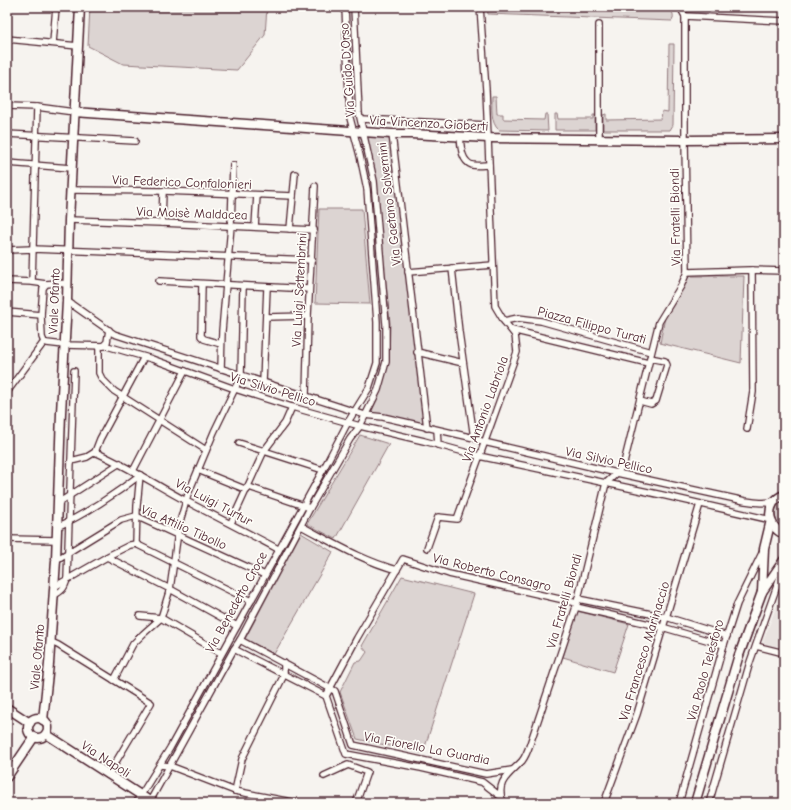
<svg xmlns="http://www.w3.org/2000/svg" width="791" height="810" viewBox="0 0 791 810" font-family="'Comic Neue',sans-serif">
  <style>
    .built { fill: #e9e3e0 }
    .green { fill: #dcd4d2; stroke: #937a7e }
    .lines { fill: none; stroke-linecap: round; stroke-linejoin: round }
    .street-casing { stroke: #4a1f2b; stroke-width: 8 }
    .secondary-casing { stroke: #4a1f2b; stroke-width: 11 }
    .street { stroke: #fdfcf7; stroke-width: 5.5 }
    .secondary { stroke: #fdfcf7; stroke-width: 8 }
    .labels { text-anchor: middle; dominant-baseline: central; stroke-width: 3.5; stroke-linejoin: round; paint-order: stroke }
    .street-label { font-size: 13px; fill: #4a1f2b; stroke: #fdfcf7 }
  </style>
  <rect width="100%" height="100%" fill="#f6f3ef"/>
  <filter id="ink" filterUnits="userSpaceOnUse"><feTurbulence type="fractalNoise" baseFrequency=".025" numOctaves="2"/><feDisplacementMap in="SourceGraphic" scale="8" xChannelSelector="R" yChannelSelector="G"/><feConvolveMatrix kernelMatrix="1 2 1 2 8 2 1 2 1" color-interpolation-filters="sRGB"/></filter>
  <g filter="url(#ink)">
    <polygon class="built" points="784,587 784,648 764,644 763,641"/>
    <g class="green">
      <polygon points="90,7 267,7 265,35 237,70 123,64 88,46"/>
      <path d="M487 7H669C672 12 675 15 672 21L488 14Z"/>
      <polygon points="669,44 674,44 673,125 670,130 603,130 603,115 606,114 606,120 661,119 662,111 668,112"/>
      <path d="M492 96H496L497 114H503V119L544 120 545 114H547L548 131 499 130C490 123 492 106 492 96Z"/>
      <polygon points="555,114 557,114 558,119 593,119 593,115 595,115 595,130 555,130"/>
      <polygon points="366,135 390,136 424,425 371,413 380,393 389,362 390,323 379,217"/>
      <polygon points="319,209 362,209 370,304 315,303"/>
      <polygon points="689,276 744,276 741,363 660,343 665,317"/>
      <polygon points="360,435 389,444 336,539 307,524"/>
      <path d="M784 500V530C773 522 771 507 784 500Z"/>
      <polygon points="301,533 333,552 274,654 245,639"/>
      <polygon points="402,576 474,594 423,753 357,739 340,692 355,662 361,661 367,652 362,646"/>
      <polygon points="577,611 629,624 613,672 563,657"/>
    </g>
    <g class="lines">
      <g class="street-casing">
        <g id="street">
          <polyline points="685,16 784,21"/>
          <polyline points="599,25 599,138"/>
          <polyline points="7,39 78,46"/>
          <polyline points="53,43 56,7"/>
          <polyline points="7,106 37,107 74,112"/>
          <polyline points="361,119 487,125"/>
          <polyline points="7,134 135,141"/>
          <polyline points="392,134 427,428"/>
          <path d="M460 136C461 146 461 161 472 165 477 166 484 165 489 165"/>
          <polyline points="7,163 71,168"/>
          <polyline points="70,190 163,191 293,196"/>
          <polyline points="69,220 162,223 314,230"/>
          <polyline points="162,223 163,191"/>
          <polyline points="255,227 257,195"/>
          <polyline points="290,229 295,174"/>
          <polyline points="7,250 33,249 312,260"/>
          <polyline points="452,268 459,332 474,438"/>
          <polyline points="408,272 493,265"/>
          <polyline points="687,272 749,270 784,271"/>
          <polyline points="7,281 32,282 46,284"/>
          <polyline points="159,281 309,289"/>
          <polyline points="32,282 37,107"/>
          <polyline points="67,284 57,283 46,284 43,288 41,315 42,337 44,342 47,343 64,345 107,346 152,359 232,388 292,407 360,426 424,441 479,456 662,495 771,520"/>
          <polyline points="202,284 201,336 204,339 221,344"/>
          <path d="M67 301 114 334 365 415 383 417 474 438 484 442 617 473 745 501C755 502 766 505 775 500"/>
          <polyline points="7,312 41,315"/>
          <polyline points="266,317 308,316"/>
          <polyline points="504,321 518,318 541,321 651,352"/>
          <polyline points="512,330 648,363"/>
          <polyline points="99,346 99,373 102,379 114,391 206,450"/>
          <polyline points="103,346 107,342 109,330"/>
          <polyline points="417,352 463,363"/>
          <polyline points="221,369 222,331 231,226 233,165"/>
          <polyline points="263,382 267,288"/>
          <polyline points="7,392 44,342"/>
          <polyline points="306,396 308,316 315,186"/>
          <polyline points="640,401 651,404 656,401 667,365 665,361 650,358"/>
          <polyline points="747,429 753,392 752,270"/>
          <polyline points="437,430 438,445"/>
          <polyline points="239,443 323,470"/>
          <path d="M95 452C127 466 156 485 186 501 217 517 248 533 278 549"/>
          <polyline points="71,461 87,457 95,452 100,439 144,357"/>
          <polyline points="198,470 247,490"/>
          <polyline points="133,471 185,371"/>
          <polyline points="249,487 310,508"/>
          <polyline points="58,503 120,463"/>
          <polyline points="231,523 264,451 285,423 292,407"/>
          <path d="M301 526C332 542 363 561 397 570"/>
          <path d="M57 527C84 515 117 493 140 475"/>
          <polyline points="7,539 56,540"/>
          <polyline points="136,544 137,506 140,475"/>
          <polyline points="427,548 438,517 457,519 517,352 515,335 504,321 495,306 486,90 480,7"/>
          <polyline points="107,557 170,589 237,626"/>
          <polyline points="56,560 121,520 136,516 265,575"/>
          <polyline points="54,587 112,554 130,545 136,544 251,601"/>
          <path d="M53 596C62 591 65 588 67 579L74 371"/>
          <polyline points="578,599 666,617 727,636"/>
          <polyline points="576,607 662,627 724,645"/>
          <polyline points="140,616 161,618 221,653"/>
          <polyline points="240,640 335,691 353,745 486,774 512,770"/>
          <polyline points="51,642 58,645 151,703 108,775"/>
          <polyline points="756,646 784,653"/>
          <polyline points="234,649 326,696"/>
          <polyline points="114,680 133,644 143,634 161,618 170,589 179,525 188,494 214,432 241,376 243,287"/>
          <polyline points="160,765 170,766 235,791 297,803"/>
          <polyline points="324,776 348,765 367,772 356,803"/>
          <polyline points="235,791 242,759 284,675 284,663"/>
          <polyline points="500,796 482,782 421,768 346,754 326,696 357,638 403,559 449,574 577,603"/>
          <polyline points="136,803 170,748 323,470 348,422 369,388 377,363 377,322 367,189 360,156 350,118 345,7"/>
          <polyline points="149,803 234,649 240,640 310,508 350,439 360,426 378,390 386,362 386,324 374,181 359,113 354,7"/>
          <path d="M503 803C495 781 509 775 522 761 526 756 528 750 530 744L576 607 606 483 617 473 624 463 659 322 681 286 687 272 685 140V16L680 7"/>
          <polyline points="604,803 637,714 700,504"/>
          <polyline points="679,803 722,651 737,604 763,551"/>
          <polyline points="709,803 750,662 784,566"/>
        </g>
      </g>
      <g class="secondary-casing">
        <g id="secondary">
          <polyline points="74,112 392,134 411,134 488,138 685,140 784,139"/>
          <path d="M784 495C765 502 766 527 784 534"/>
          <polyline points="762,592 764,549 771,520"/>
          <polyline points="7,708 30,723"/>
          <circle cx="38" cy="728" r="10"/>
          <polyline points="43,720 49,664 56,560 61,413 67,301 69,220 80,7"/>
          <polyline points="46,734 153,803"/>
          <polyline points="7,777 34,737"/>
          <polyline points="695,803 738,658 762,592 784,560"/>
        </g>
      </g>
      <use href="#street" class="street"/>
      <use href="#secondary" class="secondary"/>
    </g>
  </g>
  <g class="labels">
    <g class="street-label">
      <text transform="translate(347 70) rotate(-94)">Via Guido D'Orso</text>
      <text transform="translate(429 123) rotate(3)">Via Vincenzo Gioberti</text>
      <text transform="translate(182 182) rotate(2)">Via Federico Confalonieri</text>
      <text transform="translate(389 204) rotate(-97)">Via Gaetano Salvemini</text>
      <text transform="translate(192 213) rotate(2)">Via Moisè Maldacea</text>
      <text transform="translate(675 217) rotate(-91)">Via Fratelli Biondi</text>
      <text transform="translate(299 290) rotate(-87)">Via Luigi Settembrini</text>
      <text transform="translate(54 301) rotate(-88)">Viale Ofanto</text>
      <text transform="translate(592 325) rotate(15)">Piazza Filippo Turati</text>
      <text transform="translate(273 389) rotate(17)">Via Silvio Pellico</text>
      <text transform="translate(485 409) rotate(-70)">Via Antonio Labriola</text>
      <text transform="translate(609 460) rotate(12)">Via Silvio Pellico</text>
      <text transform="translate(214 502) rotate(28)">Via Luigi Turtur</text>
      <text transform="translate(184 527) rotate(24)">Via Attilio Tibollo</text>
      <text transform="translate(492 572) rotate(14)">Via Roberto Consagro</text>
      <text transform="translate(564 601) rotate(-74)">Via Fratelli Biondi</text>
      <text transform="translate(236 602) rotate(-61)">Via Benedetto Croce</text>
      <text transform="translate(644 651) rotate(-73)">Via Francesco Marinaccio</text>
      <text transform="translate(37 657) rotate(-85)">Viale Ofanto</text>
      <text transform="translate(705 670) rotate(-74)">Via Paolo Telesforo</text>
      <text transform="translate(427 748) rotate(11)">Via Fiorello La Guardia</text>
      <text transform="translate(106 759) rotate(33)">Via Napoli</text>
    </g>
  </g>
  <rect width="791" height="810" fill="none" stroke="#fdfcf7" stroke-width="24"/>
  <rect x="12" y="12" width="767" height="786" fill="none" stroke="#4a1f2b" stroke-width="1.5" filter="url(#ink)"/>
</svg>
